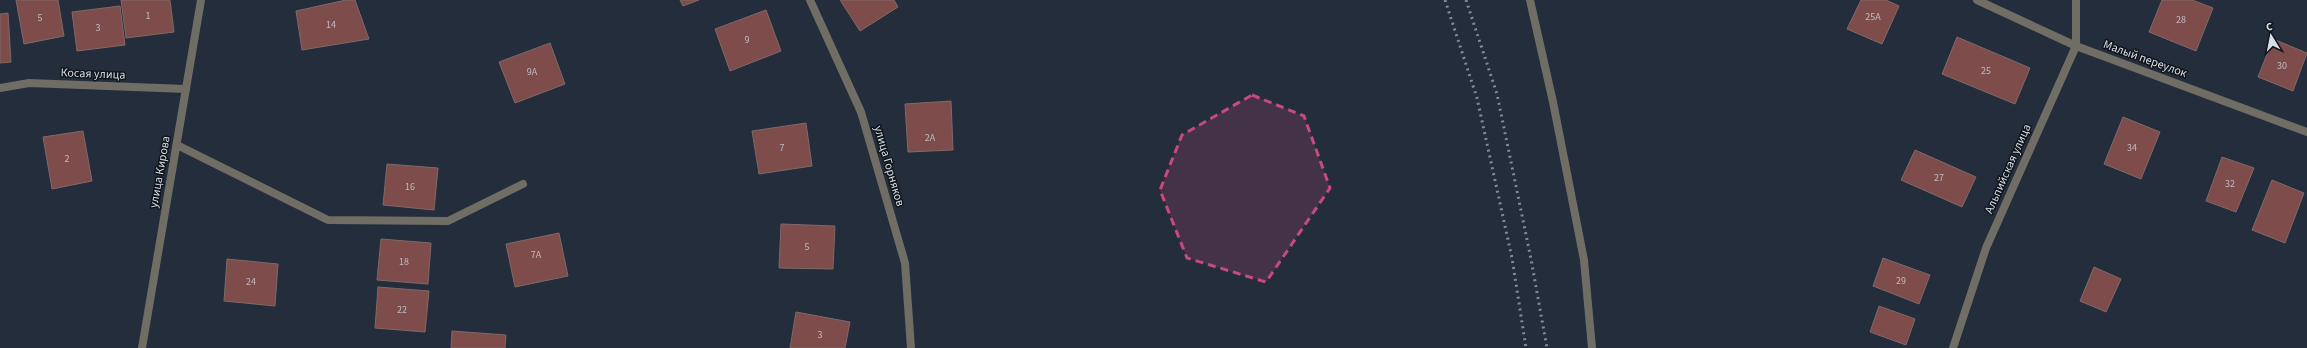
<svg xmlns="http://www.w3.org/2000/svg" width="2307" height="348" viewBox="0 0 2307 348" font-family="'Source Sans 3',sans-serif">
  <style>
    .building { fill: #7d4c4b; stroke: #806968 }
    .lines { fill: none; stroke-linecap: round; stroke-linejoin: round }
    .service { stroke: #706d65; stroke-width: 8 }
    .minor { stroke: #706d65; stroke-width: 8 }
    .tertiary { stroke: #706d65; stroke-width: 8 }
    .rail { stroke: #838b96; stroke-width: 3; stroke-dasharray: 2 4; stroke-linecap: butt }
    .marked { fill: #c74a7e; fill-opacity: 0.2; stroke: #c74a7e; stroke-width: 3; stroke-dasharray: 8 5; stroke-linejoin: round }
    .labels { text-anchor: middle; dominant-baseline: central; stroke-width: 3; stroke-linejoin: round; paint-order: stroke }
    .number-label { font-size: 10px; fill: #c0bac0 }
    .street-label { font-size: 12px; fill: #d7dee7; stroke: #11151b }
  </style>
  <rect width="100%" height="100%" fill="#232d3b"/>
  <g class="building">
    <polygon points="16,0 58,0 64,36 24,44"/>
    <polygon points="121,0 170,0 174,32 126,38"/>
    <polygon points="346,0 355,0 369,39 302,50 296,11"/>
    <polygon points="680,0 699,0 683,6"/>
    <polygon points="840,0 894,0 898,7 860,31"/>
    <polygon points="1861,0 1886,0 1899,6 1882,44 1847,29"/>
    <polygon points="2162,0 2192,0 2213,8 2196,51 2149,32"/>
    <polygon points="120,6 125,45 77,51 72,12"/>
    <polygon points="766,10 781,51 730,71 715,29"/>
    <polygon points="8,13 11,62 0,63 0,14"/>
    <polygon points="1957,37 2030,68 2015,104 1942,74"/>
    <polygon points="2273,39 2307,53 2293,91 2258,77"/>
    <polygon points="550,43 565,84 515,103 499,62"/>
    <polygon points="951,101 953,150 908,152 905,104"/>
    <polygon points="2123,117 2160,132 2141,179 2104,164"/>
    <polygon points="806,123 812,166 759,174 752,131"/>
    <polygon points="83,131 92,181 52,189 43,137"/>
    <polygon points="1915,150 1976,177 1962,207 1901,180"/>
    <polygon points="2222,157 2254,168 2236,212 2206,201"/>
    <polygon points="387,164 438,168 434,210 383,205"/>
    <polygon points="2272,180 2304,193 2285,243 2252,230"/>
    <polygon points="781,224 835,226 833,269 779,268"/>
    <polygon points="559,233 568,276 515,287 506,244"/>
    <polygon points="381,239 431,243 428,284 377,280"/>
    <polygon points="1883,258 1930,275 1919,304 1873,286"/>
    <polygon points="227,259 278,264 275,306 224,301"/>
    <polygon points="2094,267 2121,279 2106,312 2080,301"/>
    <polygon points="378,287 429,291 425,332 375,328"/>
    <polygon points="1879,306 1915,319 1906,345 1870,332"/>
    <polygon points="796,312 850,322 845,348 790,348"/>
    <polygon points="452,331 506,335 505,348 451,348"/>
  </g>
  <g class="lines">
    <g class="service">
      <polyline points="1530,0 1553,102 1584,260 1592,348"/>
      <polyline points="177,145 328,220 448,221 523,184"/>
    </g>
    <g class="minor">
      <polyline points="810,0 861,112 905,263 911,348"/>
      <polyline points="1977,0 2076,46 2307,132"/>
      <polyline points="0,88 29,83 186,89"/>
      <polyline points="1953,348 1986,248 2076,46 2076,0"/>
    </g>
    <polyline class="tertiary" points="142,348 201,0"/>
    <g class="rail">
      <polyline points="1445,0 1477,98 1512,258 1526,348"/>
      <polyline points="1466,0 1497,94 1531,259 1547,348"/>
    </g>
  </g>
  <path class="marked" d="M1252 95 1304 116 1330 188 1266 282 1187 258 1160 190 1182 135Z"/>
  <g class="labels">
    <g class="number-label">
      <text x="148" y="16">1</text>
      <text x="1873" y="17">25А</text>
      <text x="40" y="18">5</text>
      <text x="2181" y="20">28</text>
      <text x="331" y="25">14</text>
      <text x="98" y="28">3</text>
      <text x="747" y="40">9</text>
      <text x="2282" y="66">30</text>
      <text x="1986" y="71">25</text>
      <text x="532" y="72">9А</text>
      <text x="930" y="138">2А</text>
      <text x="782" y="148">7</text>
      <text x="2132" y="148">34</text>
      <text x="67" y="159">2</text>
      <text x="1939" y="178">27</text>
      <text x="2230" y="184">32</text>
      <text x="410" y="187">16</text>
      <text x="807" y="247">5</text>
      <text x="536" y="255">7А</text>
      <text x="404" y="262">18</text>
      <text x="1901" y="281">29</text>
      <text x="251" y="282">24</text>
      <text x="402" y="310">22</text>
      <text x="820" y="335">3</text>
    </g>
    <g class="street-label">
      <text transform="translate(2145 59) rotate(20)">Малый переулок</text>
      <text transform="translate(93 74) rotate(2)">Косая улица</text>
      <text transform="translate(889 166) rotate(74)">улица Горняков</text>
      <text transform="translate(2008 169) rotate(-66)">Альпийская улица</text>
      <text transform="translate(160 172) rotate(-80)">улица Кирова</text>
    </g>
  </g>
  <g transform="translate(2271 36) rotate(350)" stroke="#11151b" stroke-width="3" paint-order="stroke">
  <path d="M0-3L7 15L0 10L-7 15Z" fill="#d7dee7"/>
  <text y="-6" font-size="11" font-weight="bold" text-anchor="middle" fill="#d7dee7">С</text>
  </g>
</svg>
